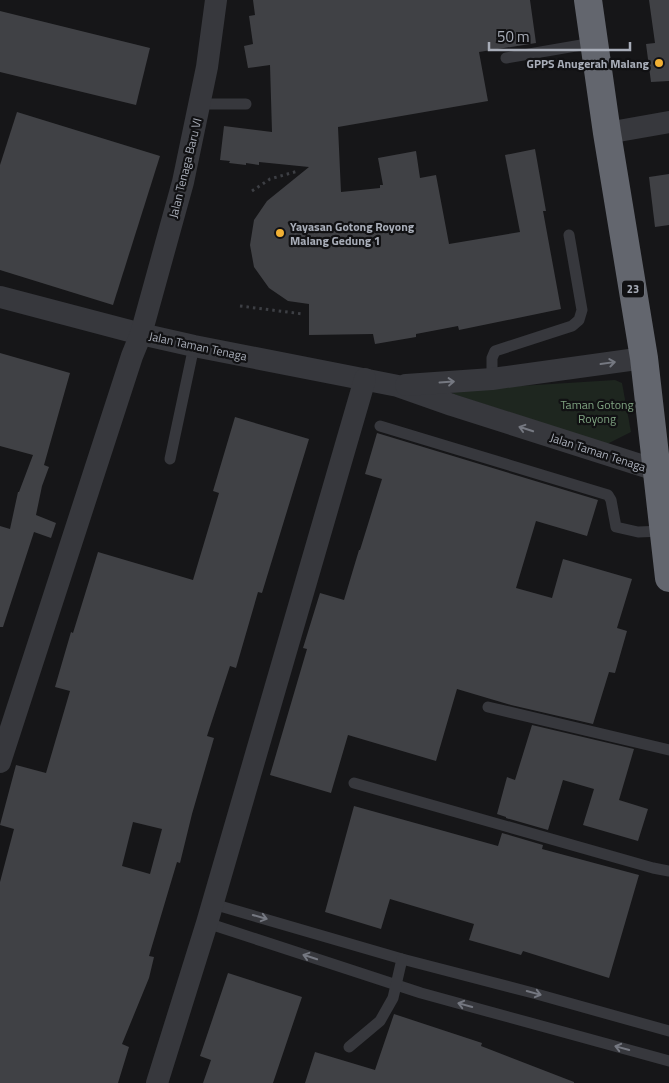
<svg xmlns="http://www.w3.org/2000/svg" width="669" height="1083" viewBox="0 0 669 1083" font-family="'Titillium Web',sans-serif">
  <style>
    .green { fill: #1e261f }
    .building { fill: #404145; fill-rule: evenodd }
    .lines { fill: none; stroke-linecap: round; stroke-linejoin: round }
    .path { stroke: #3d3f44; stroke-width: 3; stroke-dasharray: 2.5 4; stroke-linecap: butt }
    .lane { stroke: #37383d; stroke-width: 11 }
    .street { stroke: #37383d; stroke-width: 22 }
    .highway { stroke: #63666e; stroke-width: 28 }
    .oneway { stroke: #757881 }
    .poi-dot { fill: #f2b134; stroke: #111113; stroke-width: 2 }
    .labels { text-anchor: middle; dominant-baseline: central; stroke-width: 4.5; stroke-linejoin: round; paint-order: stroke }
    .shield { fill: #111113; stroke: #7b7e86; stroke-width: 1 }
    .shield-label { font-size: 11px; font-weight: bold; fill: #a8adb8 }
    .poi-label { font-size: 12px; font-weight: bold; fill: #a8adb8; stroke: #111113; text-anchor: end }
    .street-label { font-size: 12px; fill: #a8adb8; stroke: #111113 }
    .park-label { font-size: 12px; fill: #7fa381; stroke: #111113 }
  </style>
  <rect width="100%" height="100%" fill="#161618"/>
  <polygon class="green" points="615,380 622,383 631,432 607,444 453,394 454,390"/>
  <g class="building">
    <polygon points="253,0 530,0 536,43 479,52 488,101 338,127 341,192 380,188 380,185 383,185 378,158 416,151 420,178 436,175 449,244 520,232 505,155 535,149 546,211 543,211 561,309 459,330 458,326 416,334 416,337 375,344 373,334 309,335 309,304 288,301 269,288 254,267 250,245 254,220 267,201 309,167 259,162 259,165 246,163 246,165 229,163 230,161 220,160 224,126 272,132 270,65 248,68 244,46 253,44 249,16 255,15"/>
    <polygon points="649,0 669,0 669,81 651,82 646,44 655,43"/>
    <polygon points="0,11 150,48 136,105 0,72"/>
    <polygon points="17,112 160,156 113,305 0,270 0,165"/>
    <polygon points="669,174 669,225 655,227 649,177"/>
    <polygon points="0,353 70,373 44,465 49,467 42,486 36,515 56,523 51,538 34,532 3,627 0,627 0,526 10,529 18,492 19,492 33,455 0,446"/>
    <path d="M235 417 309 439 262 593 258 592 236 668 230 666 207 736 214 738 192 814 180 863 177 862 149 956 154 957 149 978 122 1044 129 1047 118 1083H0V882L14 829 0 825 16 765 46 773 70 691 55 687 71 632 73 633 98 552 193 580 219 493 213 491ZM133 822 162 829 150 874 122 866Z"/>
    <polygon points="377,433 598,500 587,536 536,521 516,588 552,598 563,559 632,579 617,628 627,631 615,673 609,672 593,724 511,705 457,689 436,761 348,735 331,793 270,775 307,649 303,648 320,593 344,600 359,550 360,550 382,479 365,474"/>
    <polygon points="532,725 634,749 619,800 648,809 638,841 583,825 594,789 563,780 548,830 506,818 506,817 497,814 507,777 515,780"/>
    <polygon points="354,806 498,846 502,833 543,845 542,849 639,875 609,978 523,951 521,955 469,940 474,924 390,899 381,929 325,912"/>
    <polygon points="228,973 302,997 273,1083 203,1083 211,1060 200,1056"/>
    <polygon points="394,1014 482,1043 481,1046 574,1082 574,1083 305,1083 315,1052 375,1070"/>
  </g>
  <g class="lines">
    <g class="path">
      <polyline points="252,191 270,179 298,171"/>
      <polyline points="240,306 303,314"/>
    </g>
    <g class="lane">
      <polyline points="506,58 593,43"/>
      <polyline points="200,104 246,104"/>
      <polyline points="492,379 492,358 495,351 572,326 579,320 582,310 569,235"/>
      <polyline points="380,426 608,495 611,500 616,527 638,532 664,531"/>
      <polyline points="170,459 194,346"/>
      <polyline points="488,707 669,750"/>
      <polyline points="354,783 653,868 669,871"/>
      <polyline points="213,904 402,959 533,993 669,1031"/>
      <polyline points="207,923 421,993 669,1061"/>
      <polyline points="349,1047 380,1021 393,998 402,959"/>
    </g>
    <g class="street">
      <polyline points="607,133 669,122"/>
      <polyline points="0,297 141,334 194,346 398,386 452,405 656,470"/>
      <polyline points="406,385 492,379 644,358"/>
      <polyline points="0,762 132,356 141,334 183,182 207,67 216,0"/>
      <polyline points="157,1083 207,923 365,379"/>
    </g>
    <polyline class="highway" points="588,0 607,133 644,358 669,578"/>
  </g>
  <defs><path id="oneway-shaft" d="M-6 0H5M1.5-3L5.5 0L1.5 3" fill="none" stroke-width="1.6" stroke-linecap="round" stroke-linejoin="round" transform="scale(1.25)"/></defs>
  <g class="oneway">
    <use href="#oneway-shaft" transform="translate(608 363) rotate(-8)"/>
    <use href="#oneway-shaft" transform="translate(447 382) rotate(-4)"/>
    <use href="#oneway-shaft" transform="translate(526 429) rotate(-162)"/>
    <use href="#oneway-shaft" transform="translate(260 917) rotate(16)"/>
    <use href="#oneway-shaft" transform="translate(310 957) rotate(-162)"/>
    <use href="#oneway-shaft" transform="translate(534 993) rotate(15)"/>
    <use href="#oneway-shaft" transform="translate(465 1005) rotate(-165)"/>
    <use href="#oneway-shaft" transform="translate(622 1048) rotate(-165)"/>
  </g>
  <g class="poi-dot">
    <circle cx="659" cy="63" r="5"/>
    <circle cx="280" cy="233" r="5"/>
  </g>
  <g class="labels">
    <rect class="shield" x="622" y="280.5" width="22" height="17" rx="4"/>
    <g class="shield-label">
      <text x="633" y="289">23</text>
    </g>
    <g class="poi-label">
      <text x="649" y="63">GPPS Anugerah Malang</text>
      <text x="290" y="226" text-anchor="start">Yayasan Gotong Royong<tspan x="290" dy="14">Malang Gedung 1</tspan></text>
    </g>
    <g class="street-label">
      <text transform="translate(185 168) rotate(-76)">Jalan Tenaga Baru VI</text>
      <text transform="translate(198 346) rotate(12)">Jalan Taman Tenaga</text>
      <text transform="translate(598 452) rotate(18)">Jalan Taman Tenaga</text>
    </g>
    <g class="park-label">
      <text x="597" y="404">Taman Gotong<tspan x="597" dy="14">Royong</tspan></text>
    </g>
  </g>
  <path d="M489 42v8h141v-8" fill="none" stroke="#a8adb8" stroke-width="2.5"/>
  <text x="497" y="42" font-size="15" fill="#a8adb8" stroke="#111113" stroke-width="4" paint-order="stroke">50 m</text>
</svg>
